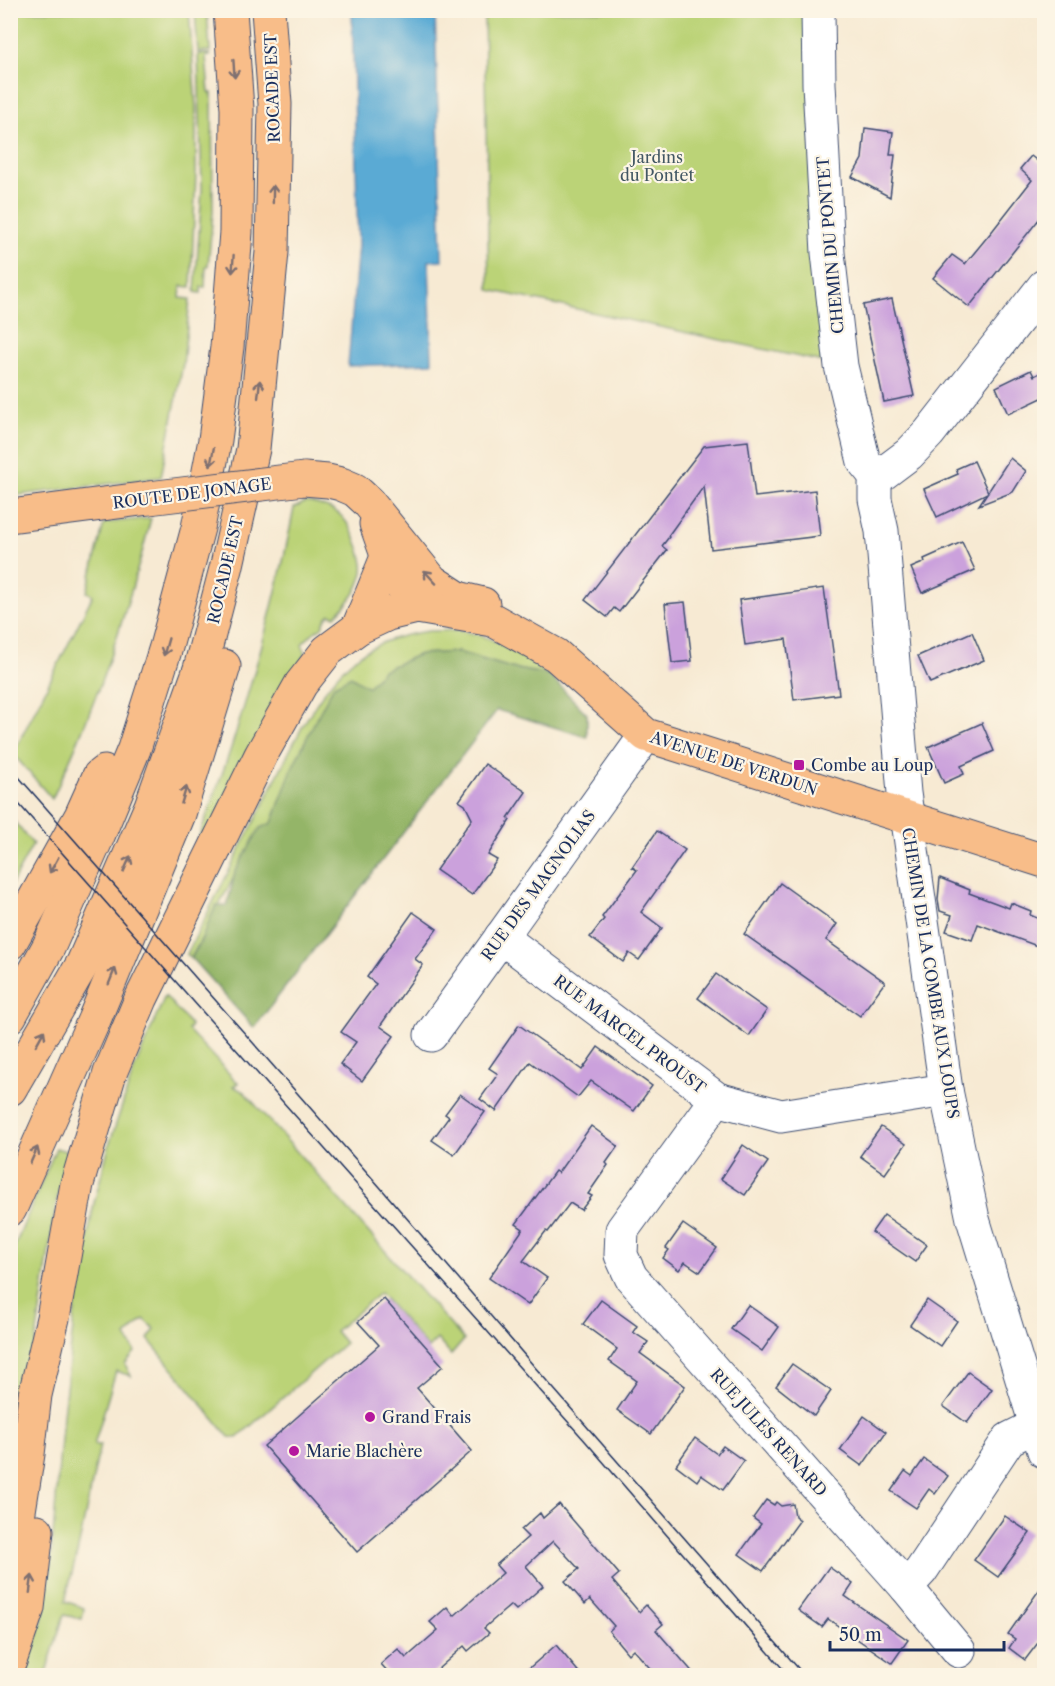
<svg xmlns="http://www.w3.org/2000/svg" width="1055" height="1686" viewBox="0 0 1055 1686" font-family="'Libre Caslon Text',serif">
  <style>
    .green { fill: #bbd377; stroke: #6b816a; stroke-width: 1.5 }
    .forest { fill: #94b568; stroke: #587263; stroke-width: 1.5 }
    .water { fill: #5aaad4; stroke: #3a6c99; stroke-width: 1.5 }
    .building { fill: #cba1dc }
    .lines { fill: none; stroke-linecap: round; stroke-linejoin: round }
    .minor-casing { stroke: #3c4b70; stroke-width: 35 }
    .major-casing { stroke: #3c4b70; stroke-width: 35 }
    .highway-casing { stroke: #3c4b70; stroke-width: 35 }
    .minor { stroke: #fff; stroke-width: 33 }
    .major { stroke: #f8bd89; stroke-width: 33 }
    .highway { stroke: #f8bd89; stroke-width: 33 }
    .tram { stroke: #1b2f5e; stroke-width: 1.5 }
    .major-bridge-casing { stroke: #3c4b70; stroke-width: 35; stroke-linecap: butt }
    .major-bridge { stroke: #f8bd89; stroke-width: 33 }
    .oneway { stroke: #7e6f71 }
    .poi-dot { fill: #b5179e; stroke: #fcf5e5; stroke-width: 2 }
    .labels { text-anchor: middle; dominant-baseline: central; stroke-width: 4.5; stroke-linejoin: round; paint-order: stroke }
    .street-label { font-size: 16px; fill: #1b2f5e; stroke: #fcf5e5 }
    .park-label { font-size: 16px; fill: #435864; stroke: #fcf5e5 }
    .poi-label { font-size: 16px; fill: #1b2f5e; stroke: #fcf5e5; text-anchor: start }
  </style>
  <rect width="100%" height="100%" fill="#fcf5e5"/>
  <filter id="ink" filterUnits="userSpaceOnUse"><feTurbulence type="fractalNoise" baseFrequency=".0167" numOctaves="2"/><feDisplacementMap in="SourceGraphic" scale="12" xChannelSelector="R" yChannelSelector="G"/><feConvolveMatrix kernelMatrix="1 2 1 2 8 2 1 2 1" color-interpolation-filters="sRGB"/></filter>
  <filter id="wash" filterUnits="userSpaceOnUse"><feTurbulence type="fractalNoise" baseFrequency=".008" numOctaves="4" result="noise"/><feDisplacementMap in="SourceGraphic" scale="24" xChannelSelector="R" yChannelSelector="G"/><feGaussianBlur stdDeviation="1.35" result="paint"/><feColorMatrix in="noise" values="0 0 0 0 0 0 0 0 0 0 0 0 0 0 0 0 0 1.4 0 .05"/><feComposite in="paint" operator="in"/></filter>
  <g filter="url(#wash)">
    <rect width="100%" height="100%" fill="#f7ead3"/>
    <g class="green">
      <polygon points="10,11 189,11 196,107 196,173 191,287 181,286 180,298 190,299 183,364 161,477 11,496"/>
      <polygon points="195,11 207,11 210,51 198,52"/>
      <polygon points="484,11 807,11 823,362 489,290"/>
      <polygon points="198,54 210,54 210,56 206,56 209,93 212,93 213,212 208,266 206,266 205,287 201,287 201,293 195,292 202,189"/>
      <path d="M306 502C317 504 329 507 338 513 350 522 361 549 363 564 364 569 362 577 360 582 355 596 345 606 335 616L330 614 326 618 322 627 313 633 302 644 305 653 190 867 188 866C203 825 219 785 232 745 257 667 279 589 294 508Z"/>
      <path d="M151 518C127 615 95 709 52 799L13 754 93 595 87 592 104 523Z"/>
      <path d="M429 631C441 631 455 629 466 632 498 638 524 656 549 675L511 668 458 652 420 654 383 670 368 687 334 685 294 766 272 823 260 828 191 958 187 954C212 903 238 853 264 803 287 757 314 693 353 660 375 642 401 635 429 631Z"/>
      <polygon points="11,818 33,844 11,885 10,818"/>
      <polygon points="165,996 191,1025 188,1030 238,1083 233,1086 244,1092 464,1340 451,1355 437,1339 428,1348 380,1293 335,1331 345,1343 237,1438 229,1437 148,1339 155,1329 144,1319 126,1336 135,1352 125,1364 131,1376 116,1371 94,1445 100,1445 78,1549 65,1601 84,1608 82,1619 64,1615 45,1675 23,1676 42,1621 50,1572 63,1415 76,1301 94,1203 110,1142 135,1067"/>
      <polygon points="56,1148 69,1152 56,1203 11,1509 11,1255"/>
    </g>
    <polygon class="forest" points="458,652 511,668 549,675 587,714 587,737 497,710 254,1028 191,958 199,945 216,905 227,906 235,872 260,828 272,823 293,766 314,723 334,685 351,676 368,687 383,670 420,654"/>
    <polygon class="water" points="352,11 435,11 442,260 429,261 432,363 348,366 358,245"/>
    <g id="blocks">
      <g class="building">
        <polygon points="865,128 893,132 890,155 895,155 890,197 852,177 862,159"/>
        <polygon points="1031,156 1044,166 1044,165 1044,213 969,307 933,278 952,255 965,264 993,230 1032,180 1020,169"/>
        <polygon points="892,299 914,396 884,402 863,305"/>
        <polygon points="1031,370 1034,376 1044,371 1044,397 1008,414 996,387"/>
        <polygon points="748,441 755,497 815,490 820,536 711,549 704,486 668,536 669,537 662,546 667,550 619,612 614,608 607,617 585,600 704,446"/>
        <polygon points="1010,458 1026,471 1013,492 979,505 987,493 937,517 924,489 958,474 956,469 974,461 988,492"/>
        <polygon points="962,542 975,570 922,593 911,568 925,562 924,559"/>
        <polygon points="824,588 839,694 794,700 786,639 745,645 739,600"/>
        <polygon points="685,602 692,661 672,663 665,604"/>
        <polygon points="972,632 984,660 930,683 918,656"/>
        <polygon points="982,723 994,751 961,766 964,774 944,783 928,747"/>
        <polygon points="485,764 526,792 508,818 510,820 488,855 497,860 472,895 436,870 472,819 465,805 459,801"/>
        <polygon points="657,831 685,850 641,912 662,928 639,960 629,953 623,962 590,937 604,919 602,917 637,870 632,867"/>
        <polygon points="940,878 970,890 969,893 1009,908 1011,903 1031,911 1030,915 1044,921 1037,946 978,924 972,940 946,931 952,915 940,911 938,899"/>
        <polygon points="780,883 837,924 826,940 885,982 860,1016 744,934"/>
        <polygon points="413,912 437,929 415,959 423,965 380,1026 394,1036 362,1081 340,1064 356,1042 341,1032 376,984 367,977"/>
        <polygon points="716,974 767,1010 749,1036 698,998"/>
        <polygon points="519,1025 582,1070 598,1047 652,1086 634,1111 591,1081 578,1097 530,1062 496,1111 480,1099 498,1074 489,1068"/>
        <polygon points="460,1094 485,1112 454,1155 432,1140 449,1117 445,1114"/>
        <polygon points="591,1126 618,1146 606,1163 608,1165 588,1194 592,1196 581,1210 570,1203 548,1232 546,1231 523,1261 547,1278 528,1305 489,1278 523,1229 516,1224 555,1171 558,1173"/>
        <polygon points="881,1127 906,1144 885,1174 860,1156"/>
        <polygon points="743,1145 768,1162 745,1195 721,1179"/>
        <polygon points="884,1215 927,1245 915,1262 872,1232"/>
        <polygon points="683,1224 717,1248 700,1272 685,1262 679,1270 663,1258 669,1250 666,1248"/>
        <polygon points="384,1299 443,1366 417,1388 472,1451 357,1552 264,1446 379,1345 358,1322"/>
        <polygon points="601,1300 637,1326 633,1332 648,1342 640,1353 685,1386 651,1434 617,1410 637,1381 609,1361 617,1349 583,1324"/>
        <polygon points="927,1300 957,1321 940,1346 910,1325"/>
        <polygon points="748,1305 779,1327 762,1351 731,1329"/>
        <polygon points="792,1364 831,1391 814,1416 776,1386"/>
        <polygon points="968,1372 992,1389 967,1423 943,1406"/>
        <polygon points="864,1416 886,1432 862,1466 840,1450"/>
        <polygon points="695,1438 717,1454 723,1446 744,1461 723,1490 701,1475 697,1481 676,1465"/>
        <polygon points="924,1459 948,1476 935,1494 929,1489 916,1508 891,1491 905,1471 912,1476"/>
        <polygon points="766,1500 774,1505 776,1502 781,1506 793,1504 795,1516 800,1520 763,1571 739,1554 761,1524 753,1518"/>
        <polygon points="559,1504 619,1574 612,1580 639,1612 646,1605 663,1624 656,1630 696,1676 657,1676 633,1649 628,1654 609,1631 614,1626 590,1599 585,1604 565,1581 579,1569 553,1541 526,1566 543,1586 516,1610 511,1605 498,1616 484,1628 489,1633 468,1651 464,1646 430,1676 386,1676 389,1673 381,1664 398,1649 406,1658 438,1630 430,1622 447,1607 454,1616 503,1573 496,1565 528,1537 521,1530 540,1513 543,1518"/>
        <polygon points="1005,1516 1030,1533 998,1577 974,1560"/>
        <polygon points="829,1567 853,1584 845,1596 908,1640 892,1663 828,1619 822,1627 798,1610"/>
        <polygon points="1044,1583 1044,1635 1025,1660 1009,1648 1015,1639 1008,1634"/>
        <polygon points="556,1645 582,1676 520,1676"/>
      </g>
    </g>
  </g>
  <g filter="url(#ink)">
    <use href="#blocks" fill-opacity="0" stroke="#3c4b70" stroke-width="1.5"/>
    <g class="lines">
      <g class="minor-casing">
        <g id="minor">
          <polyline points="818,10 819,84 828,253 841,366 864,462 873,473"/>
          <polyline points="881,475 909,454 929,433 1044,286"/>
          <polyline points="875,484 875,499 882,531 904,793 946,1090 973,1219 1044,1451"/>
          <polyline points="501,937 717,1099 781,1116 946,1090"/>
          <polyline points="431,1035 646,735"/>
          <polyline points="717,1099 622,1230 621,1255 631,1277 906,1587 921,1571 1009,1439 1037,1425"/>
          <polyline points="906,1587 959,1651"/>
        </g>
      </g>
      <g class="major-casing">
        <g id="major">
          <polyline points="304,479 328,481 341,484 355,490 368,502 432,581 458,598 483,604"/>
          <polyline points="10,516 149,498"/>
          <polyline points="376,524 394,575 417,607"/>
          <polyline points="358,628 387,557"/>
          <polyline points="10,1568 28,1454 35,1395 53,1318 77,1184 110,1073 141,999 261,755 301,684 327,651 358,628 388,614 417,607 493,620 556,655 646,735 1044,861"/>
          <polyline points="10,1661 28,1608 37,1531"/>
        </g>
      </g>
      <g class="highway-casing">
        <g id="highway">
          <polyline points="10,943 81,816 99,776 104,772"/>
          <polyline points="10,1016 49,946 98,836 134,749 166,647 198,528 215,440 227,347 236,232 237,109 230,10"/>
          <polyline points="10,1089 83,963 151,806 200,669 227,565 253,449 272,252 275,104 268,10"/>
          <polyline points="10,1209 94,1020 179,814 224,666"/>
        </g>
      </g>
      <use href="#minor" class="minor"/>
      <use href="#major" class="major"/>
      <use href="#highway" class="highway"/>
      <g class="tram">
        <polyline points="10,767 380,1187 533,1365 805,1676"/>
        <polyline points="10,794 177,983 586,1442 789,1676"/>
      </g>
      <g class="major-bridge-casing">
        <polyline id="major-bridge" points="149,498 304,479"/>
      </g>
      <use href="#major-bridge" class="major-bridge"/>
    </g>
    <defs><path id="oneway-shaft" d="M-6 0H5M1.5-3L5.5 0L1.5 3" fill="none" stroke-width="1.6" stroke-linecap="round" stroke-linejoin="round" transform="scale(1.5)"/></defs>
    <g class="oneway">
      <use href="#oneway-shaft" transform="translate(234 69) rotate(86)"/>
      <use href="#oneway-shaft" transform="translate(273 194) rotate(-89)"/>
      <use href="#oneway-shaft" transform="translate(233 264) rotate(94)"/>
      <use href="#oneway-shaft" transform="translate(259 389) rotate(-84)"/>
      <use href="#oneway-shaft" transform="translate(212 457) rotate(101)"/>
      <use href="#oneway-shaft" transform="translate(430 577) rotate(-133)"/>
      <use href="#oneway-shaft" transform="translate(166 647) rotate(106)"/>
      <use href="#oneway-shaft" transform="translate(184 795) rotate(-73)"/>
      <use href="#oneway-shaft" transform="translate(127 864) rotate(-66)"/>
      <use href="#oneway-shaft" transform="translate(54 865) rotate(119)"/>
      <use href="#oneway-shaft" transform="translate(112 976) rotate(-68)"/>
      <use href="#oneway-shaft" transform="translate(40 1038) rotate(-61)"/>
      <use href="#oneway-shaft" transform="translate(34 1155) rotate(-66)"/>
      <use href="#oneway-shaft" transform="translate(31 1584) rotate(-82)"/>
    </g>
  </g>
  <g class="poi-dot">
    <rect x="793" y="759" width="12" height="12" rx="3"/>
    <circle cx="370" cy="1417" r="6"/>
    <circle cx="294" cy="1451" r="6"/>
  </g>
  <g class="labels">
    <g class="street-label">
      <text transform="translate(272 88) rotate(-92)">ROCADE EST</text>
      <text transform="translate(830 245) rotate(-95)">CHEMIN DU PONTET</text>
      <text transform="translate(192 493) rotate(-7)">ROUTE DE JONAGE</text>
      <text transform="translate(225 570) rotate(-77)">ROCADE EST</text>
      <text transform="translate(734 763) rotate(18)">AVENUE DE VERDUN</text>
      <text transform="translate(538 885) rotate(-54)">RUE DES MAGNOLIAS</text>
      <text transform="translate(931 973) rotate(81)">CHEMIN DE LA COMBE AUX LOUPS</text>
      <text transform="translate(630 1034) rotate(37)">RUE MARCEL PROUST</text>
      <text transform="translate(769 1432) rotate(48)">RUE JULES RENARD</text>
    </g>
    <g class="park-label">
      <text x="657" y="157">Jardins<tspan x="657" dy="18">du Pontet</tspan></text>
    </g>
    <g class="poi-label">
      <text x="811" y="765">Combe au Loup</text>
      <text x="382" y="1417">Grand Frais</text>
      <text x="306" y="1451">Marie Blachère</text>
    </g>
  </g>
  <rect width="1055" height="1686" fill="none" stroke="#fcf5e5" stroke-width="36"/>
  <path d="M830 1641v9h174v-9" fill="none" stroke="#1b2f5e" stroke-width="3"/>
  <text x="839" y="1641" font-size="18" fill="#1b2f5e" stroke="#fcf5e5" stroke-width="4.5" paint-order="stroke">50 m</text>
</svg>
